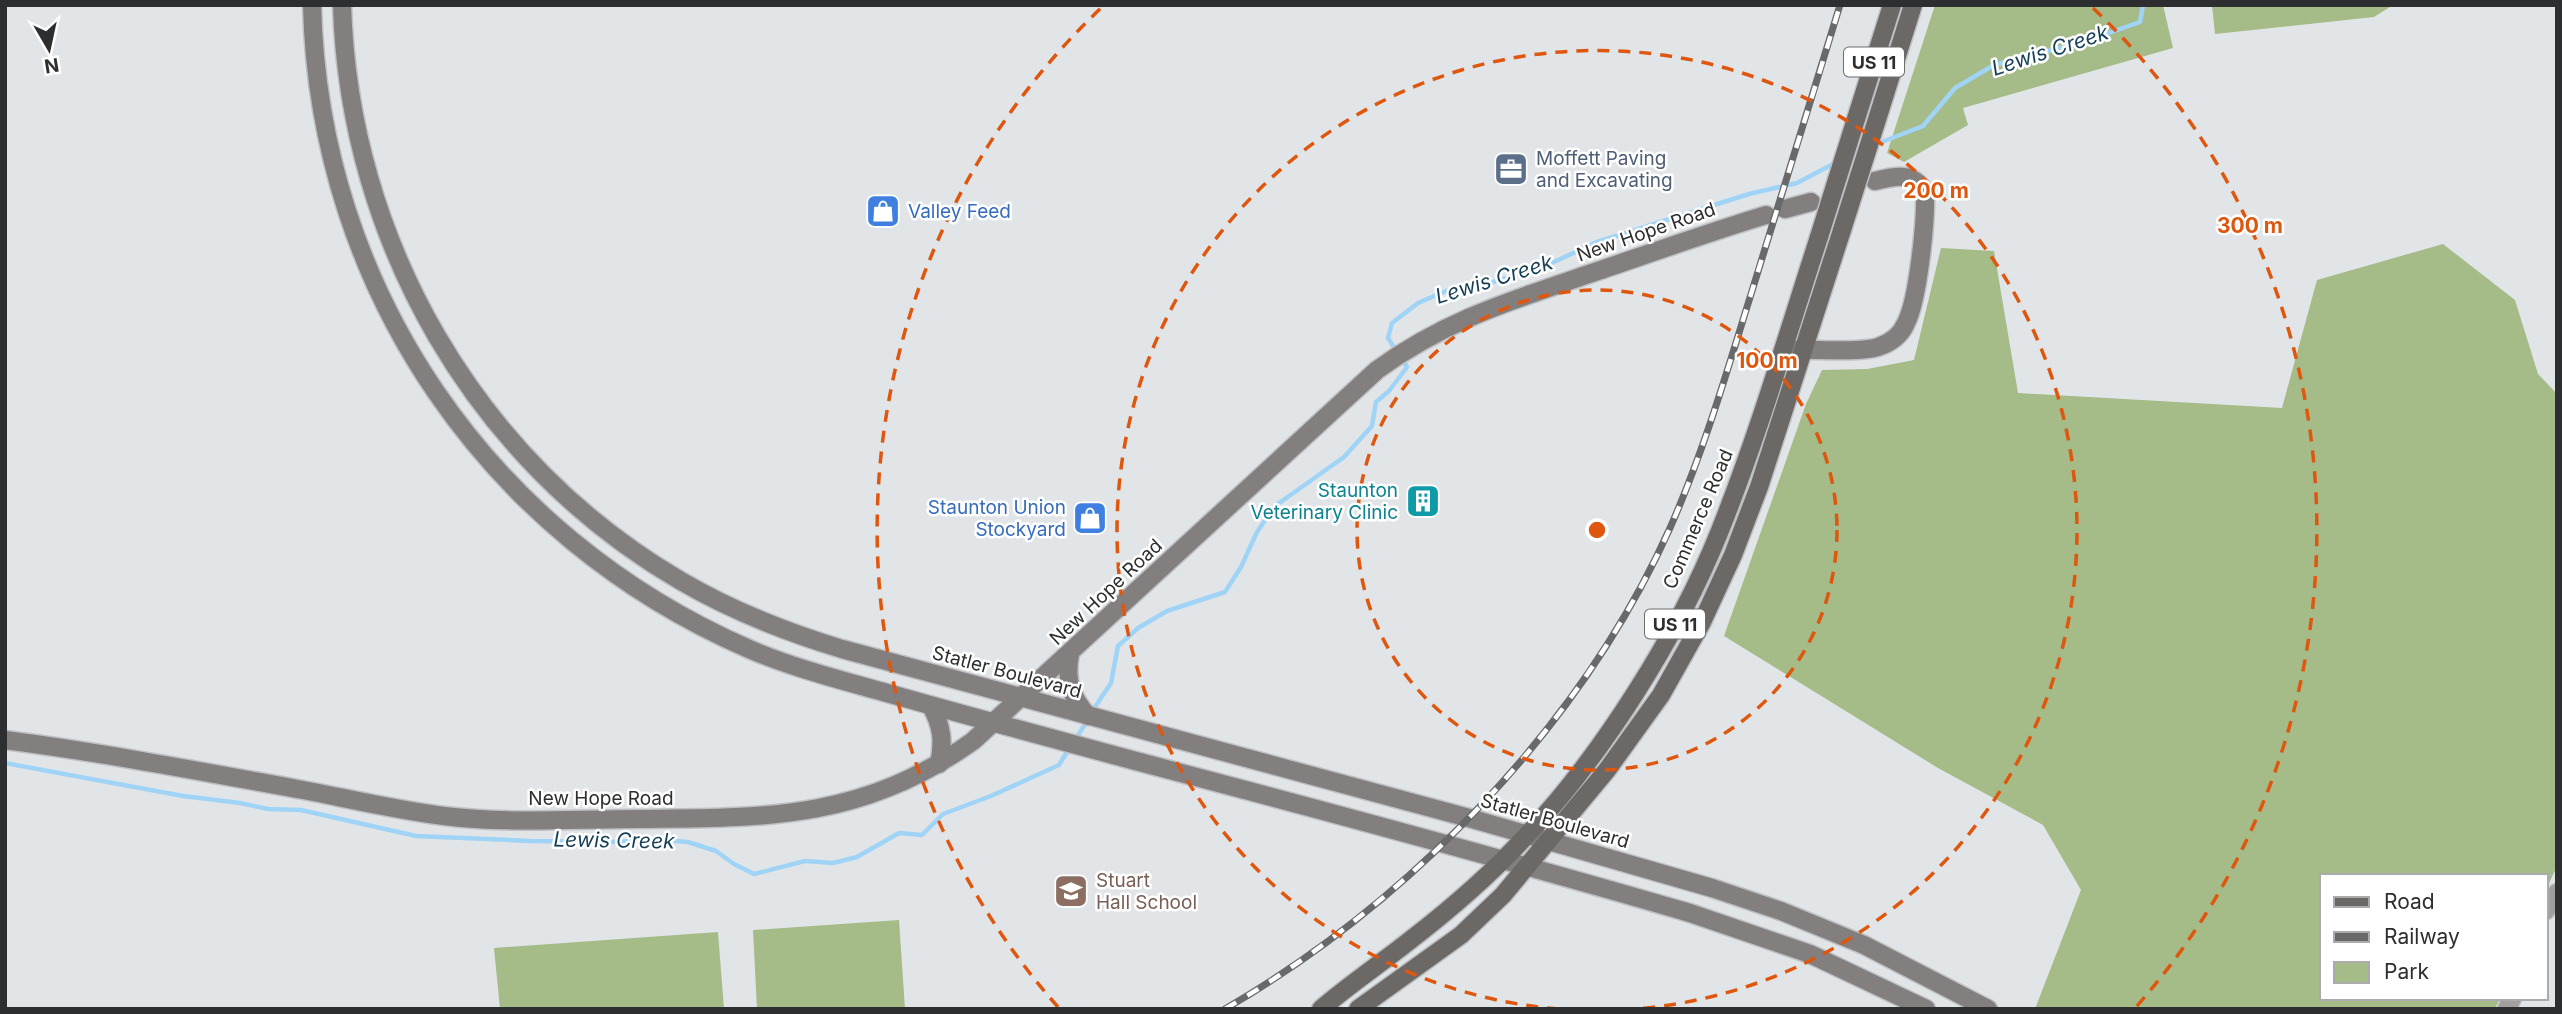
<svg xmlns="http://www.w3.org/2000/svg" width="2562" height="1014" viewBox="0 0 2562 1014" font-family="Inter,sans-serif">
  <style>
    .green { fill: #a5bb88 }
    .lines { fill: none; stroke-linecap: round; stroke-linejoin: round }
    .stream { stroke: #a0d4f6; stroke-width: 4.5 }
    .tertiary-casing { stroke: #bec0c3; stroke-width: 21 }
    .secondary-casing { stroke: #bec0c3; stroke-width: 21 }
    .primary-casing { stroke: #bec0c3; stroke-width: 21 }
    .tertiary { stroke: #a2a09f; stroke-width: 18 }
    .secondary { stroke: #827f7e; stroke-width: 18 }
    .primary { stroke: #6b6866; stroke-width: 18 }
    .rail-casing { stroke: #68696b; stroke-width: 7 }
    .rail { stroke: #fff; stroke-width: 4.5; stroke-dasharray: 13; stroke-linecap: butt }
    .primary-bridge-casing { stroke: #bec0c3; stroke-width: 21; stroke-linecap: butt }
    .primary-bridge { stroke: #6b6866; stroke-width: 18 }
    .ring { fill: none; stroke: #df570e; stroke-width: 3.5; stroke-dasharray: 12 9 }
    .labels { text-anchor: middle; dominant-baseline: central; stroke-width: 5; stroke-linejoin: round; paint-order: stroke }
    .shield { fill: #fff; stroke: #6c6d6d; stroke-width: 2 }
    .shield-label { font-size: 18px; font-weight: bold; fill: #2d2e2f }
    .service-label { font-size: 19px; fill: #4e5e75; stroke: #fff; text-anchor: start }
    .shop-label { font-size: 19px; fill: #366cbe; stroke: #fff; text-anchor: start }
    .street-label { font-size: 19px; fill: #2d2e2f; stroke: #fff }
    .culture-label { font-size: 19px; fill: #0d838f; stroke: #fff; text-anchor: end }
    .education-label { font-size: 19px; fill: #785e54; stroke: #fff; text-anchor: start }
    .water-label { font-size: 21px; font-style: italic; fill: #163e56; stroke: #fff }
    .centre { fill: #df570e; stroke: #fff; stroke-width: 3.5 }
    .ring-label { font-size: 21px; text-anchor: middle; font-weight: bold; fill: #df570e; stroke: #fff; stroke-width: 5; stroke-linejoin: round; paint-order: stroke }
  </style>
  <rect width="100%" height="100%" fill="#e2e5e8"/>
  <g class="green">
    <polygon points="1935,5 2163,5 2173,48 1963,108 1968,125 1904,162 1887,153"/>
    <polygon points="2212,5 2393,5 2374,17 2215,34"/>
    <polygon points="2443,244 2515,300 2538,374 2557,394 2557,866 2546,890 2546,876 2322,876 2322,998 2500,998 2495,1009 2035,1009 2081,890 2043,825 1938,768 1724,636 1806,404 1822,370 1867,369 1914,360 1941,248 1994,251 2018,393 2282,408 2317,280"/>
    <polygon points="899,920 905,1009 757,1009 753,930"/>
    <polygon points="718,932 724,1009 500,1009 494,948"/>
  </g>
  <g class="lines">
    <g class="stream">
      <polyline points="1874,145 1923,126 1955,88 1994,65 2083,42 2140,22 2143,5"/>
      <polyline points="1397,352 1388,338 1392,323 1418,303 1446,291 1493,282 1541,268 1597,242 1749,194 1797,183 1837,162"/>
      <polyline points="1093,710 1111,683 1118,646 1138,628 1167,611 1225,592 1241,567 1257,532 1275,506 1344,457 1372,426 1376,402 1389,391 1407,367 1402,359"/>
      <polyline points="1075,740 1087,721"/>
      <polyline points="5,763 183,796 240,803 268,809 301,810 416,836 530,841 621,842 648,839 688,842 716,851 734,864 754,874 805,861 833,863 857,857 899,833 922,835 943,814 991,796 1059,765 1070,747"/>
    </g>
    <g class="tertiary-casing">
      <g id="tertiary">
        <polyline points="2546,910 2557,893"/>
        <polyline points="2507,1009 2512,998"/>
      </g>
    </g>
    <g class="secondary-casing">
      <g id="secondary">
        <path d="M312 5C319 290 489 536 749 649 793 668 841 680 887 693 968 716 1050 738 1132 760 1318 809 1505 859 1690 913L1810 954 1926 1009"/>
        <path d="M342 5C349 241 476 462 681 581 732 611 786 632 842 649L1469 818 1712 888 1781 911 1864 945 1988 1009"/>
        <polyline points="1785,209 1811,202"/>
        <path d="M1791 350C1813 349 1859 353 1878 347 1890 343 1901 335 1906 323 1918 300 1926 221 1925 194 1915 171 1895 176 1875 181"/>
        <path d="M1070 654C1065 680 1071 697 1088 716"/>
        <path d="M931 706C942 726 944 741 939 764"/>
        <path d="M5 740C105 753 204 772 303 790 350 799 396 810 444 816 508 824 575 819 640 819 768 818 864 819 973 741L1377 370C1446 320 1510 301 1589 274 1648 254 1707 233 1766 215"/>
      </g>
    </g>
    <g class="primary-casing">
      <g id="primary">
        <polyline points="1880,110 1913,5"/>
        <polyline points="1856,119 1892,5"/>
        <path d="M1321 1009C1350 984 1383 962 1413 938 1453 907 1493 872 1527 835 1603 754 1678 635 1719 533 1758 436 1787 336 1819 237"/>
        <polyline points="1358,1009 1461,935 1503,895 1607,770 1661,695 1702,622 1733,555 1759,487 1842,230"/>
      </g>
    </g>
    <use href="#tertiary" class="tertiary"/>
    <use href="#secondary" class="secondary"/>
    <use href="#primary" class="primary"/>
    <g class="rail-casing">
      <path id="rail" d="M1225 1009C1411 901 1582 725 1670 528 1704 451 1727 371 1752 291 1781 196 1811 101 1840 5"/>
    </g>
    <use href="#rail" class="rail"/>
    <g class="primary-bridge-casing">
      <g id="primary-bridge">
        <polyline points="1842,230 1880,110"/>
        <polyline points="1819,237 1856,119"/>
      </g>
    </g>
    <use href="#primary-bridge" class="primary-bridge"/>
  </g>
  <g class="ring">
    <circle cx="1597" cy="530" r="240"/>
    <path d="M1559 1009A480 480 0 1 1 1635 1009"/>
    <path d="M1058 1007A720 720 0 0 1 1101 8M2093 8A720 720 0 0 1 2136 1007"/>
  </g>
  <defs>
    <g id="office-square" transform="scale(1.75)"><rect x="-9" y="-9" width="18" height="18" rx="4" fill="#5c6f8a" stroke="#fff"/><path d="M-6-3h4V-5.5h4V-3h4V5H-6ZM-1-4.5V-3h2v-1.5ZM-6 0V1H6V0Z" fill="#fff"/></g>
    <g id="shop-square" transform="scale(1.75)"><rect x="-9" y="-9" width="18" height="18" rx="4" fill="#3f7fe0" stroke="#fff"/><path d="M-5-2.5h2.3a2.7 3.5 0 0 1 5.4 0H5L5.5 6h-11ZM-1.5-2.5h3a1.5 2.3 0 0 0-3 0Z" fill="#fff"/></g>
    <g id="building-square" transform="scale(1.75)"><rect x="-9" y="-9" width="18" height="18" rx="4" fill="#0f9aa8" stroke="#fff"/><path d="M-4-6H4V6H1V3H-1V6H-4ZM-2.5-4.3h1.7v1.8h-1.7ZM.8-4.3h1.7v1.8H.8ZM-2.5-1h1.7V.8h-1.7ZM.8-1h1.7V.8H.8Z" fill="#fff"/></g>
    <g id="school-square" transform="scale(1.75)"><rect x="-9" y="-9" width="18" height="18" rx="4" fill="#8d6e63" stroke="#fff"/><path d="M0-5L7-2L0 1L-7-2ZM-4 1L0 2.5L4 1V4Q0 6-4 4Z" fill="#fff"/></g>
  </defs>
  <g fill-rule="evenodd">
    <use href="#office-square" x="1511" y="169"/>
    <use href="#shop-square" x="883" y="211"/>
    <use href="#building-square" x="1423" y="501"/>
    <use href="#shop-square" x="1090" y="518"/>
    <use href="#school-square" x="1071" y="891"/>
  </g>
  <g class="labels">
    <g class="shield">
      <rect x="1844" y="47.5" width="60" height="29" rx="5"/>
      <rect x="1645" y="609.5" width="60" height="29" rx="5"/>
    </g>
    <g class="shield-label">
      <text x="1874" y="62">US 11</text>
      <text x="1675" y="624">US 11</text>
    </g>
    <g class="service-label">
      <text x="1536" y="158">Moffett Paving<tspan x="1536" dy="22">and Excavating</tspan></text>
    </g>
    <g class="shop-label">
      <text x="908" y="211">Valley Feed</text>
      <text x="1066" y="507" text-anchor="end">Staunton Union<tspan x="1066" dy="22">Stockyard</tspan></text>
    </g>
    <g class="street-label">
      <text transform="translate(1646 232) rotate(-19)">New Hope Road</text>
      <text transform="translate(1698 519) rotate(-67)">Commerce Road</text>
      <text transform="translate(1106 592) rotate(-43)">New Hope Road</text>
      <text transform="translate(1007 672) rotate(15)">Statler Boulevard</text>
      <text x="601" y="798">New Hope Road</text>
      <text transform="translate(1555 821) rotate(16)">Statler Boulevard</text>
    </g>
    <g class="culture-label">
      <text x="1398" y="490">Staunton<tspan x="1398" dy="22">Veterinary Clinic</tspan></text>
    </g>
    <g class="education-label">
      <text x="1096" y="880">Stuart<tspan x="1096" dy="22">Hall School</tspan></text>
    </g>
    <g class="water-label">
      <text transform="translate(2050 50) rotate(-18)">Lewis Creek</text>
      <text transform="translate(1494 279) rotate(-17)">Lewis Creek</text>
      <text transform="translate(614 840) rotate(1)">Lewis Creek</text>
    </g>
  </g>
  <circle cx="1597" cy="530" r="10" class="centre"/>
  <g class="ring-label">
    <text x="1936" y="198">200 m</text>
    <text x="2250" y="233">300 m</text>
    <text x="1767" y="368">100 m</text>
  </g>
  <rect width="2562" height="1014" fill="none" stroke="#2d2e2f" stroke-width="14"/>
  <rect x="2320" y="874" width="228" height="126" fill="#ffffff" stroke="#ababac" stroke-width="2"/>
  <rect x="2334" y="897" width="35" height="10" fill="#6b6866" stroke="#ababac" stroke-width="2"/>
  <text x="2384" y="909" font-size="21" fill="#2d2e2f">Road</text>
  <rect x="2334" y="932" width="35" height="10" fill="#68696b" stroke="#ababac" stroke-width="2"/>
  <text x="2384" y="944" font-size="21" fill="#2d2e2f">Railway</text>
  <rect x="2334" y="962" width="35" height="21" fill="#a5bb88" stroke="#ababac" stroke-width="2"/>
  <text x="2384" y="979" font-size="21" fill="#2d2e2f">Park</text>
  <g transform="translate(49 49) rotate(171)" stroke="#ffffff" stroke-width="5" paint-order="stroke">
  <path d="M0-5L12 26L0 18L-12 26Z" fill="#2d2e2f"/>
  <text y="-10" font-size="19" font-weight="bold" text-anchor="middle" fill="#2d2e2f">N</text>
  </g>
</svg>
